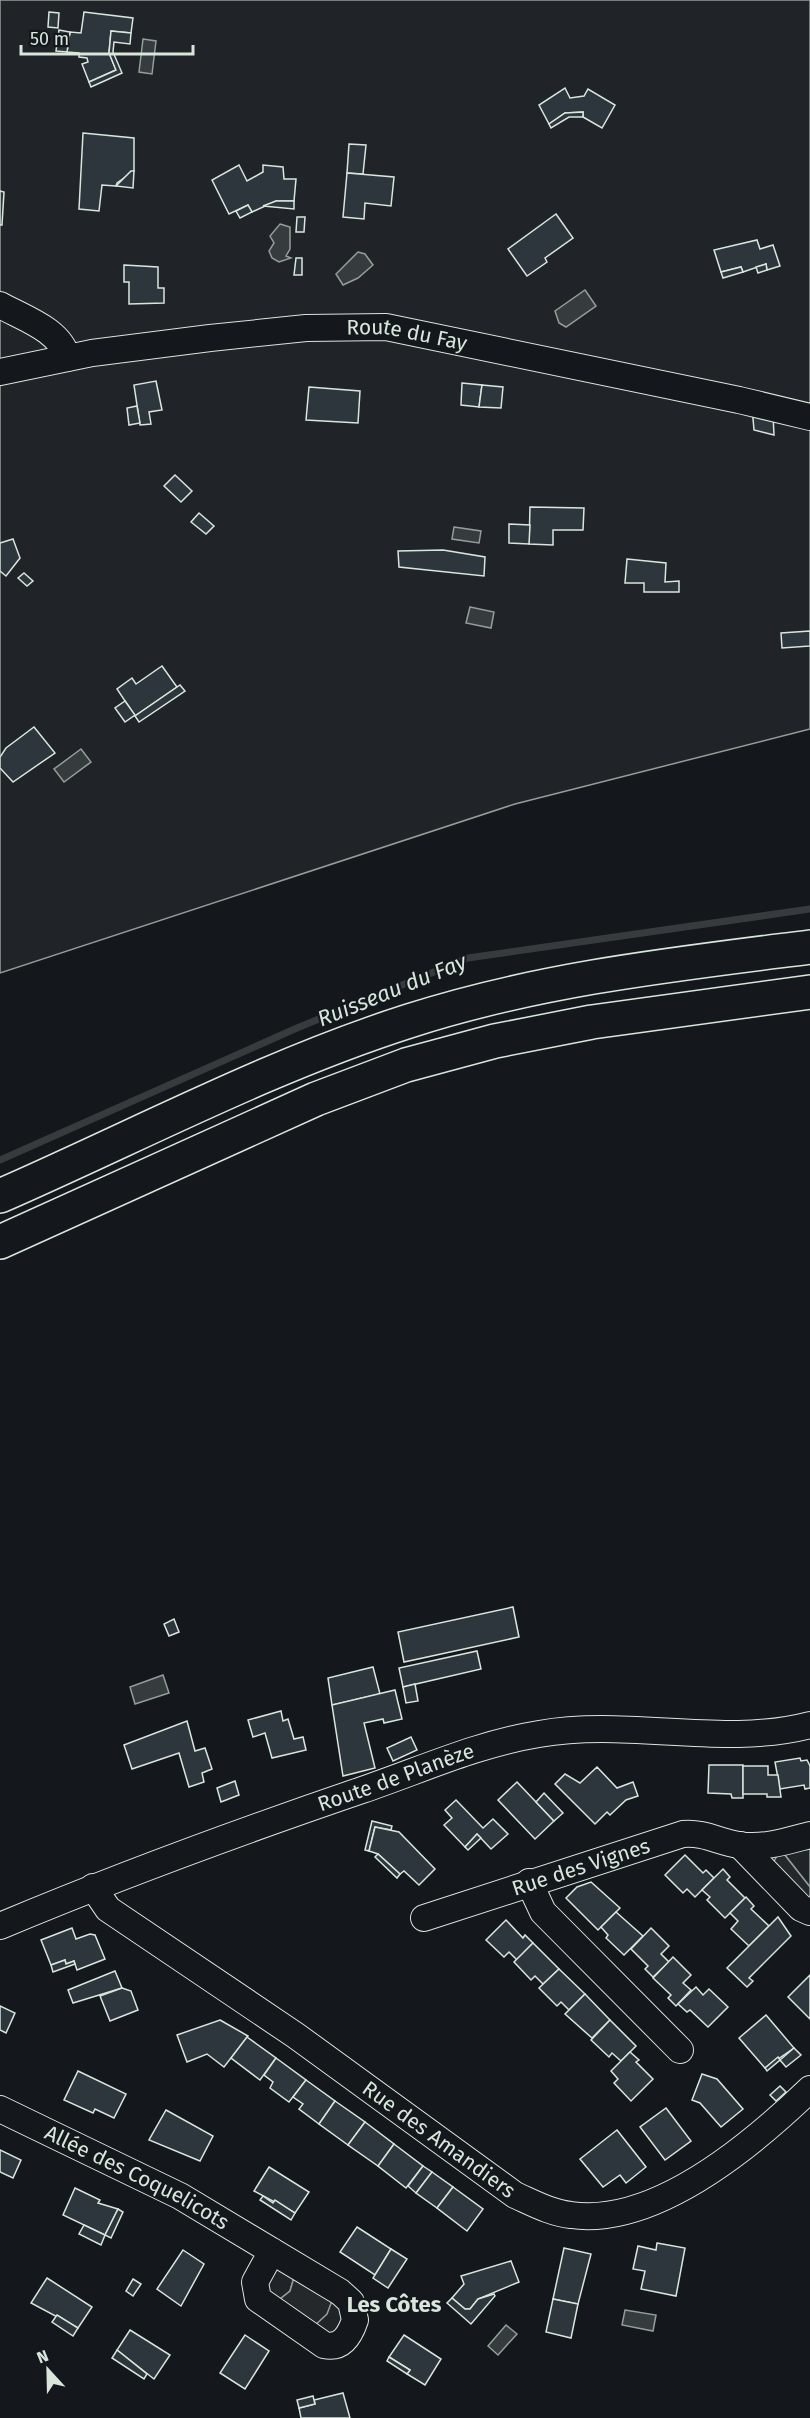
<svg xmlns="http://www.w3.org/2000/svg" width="810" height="2418" viewBox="0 0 810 2418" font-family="'Fira Sans',sans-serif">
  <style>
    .green { fill: #202428; stroke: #939e99; stroke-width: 1.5 }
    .parking { fill: #24282b; stroke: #939e99; stroke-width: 1.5 }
    .water { fill: #363b3e; stroke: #939e99; stroke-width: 1.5 }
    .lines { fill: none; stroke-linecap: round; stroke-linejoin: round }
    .stream { stroke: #363b3e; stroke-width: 7 }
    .building { fill: #2c363c; stroke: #d8e6dc; stroke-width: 1.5 }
    .minor-casing { stroke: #d8e6dc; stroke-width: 28 }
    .highway-casing { stroke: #d8e6dc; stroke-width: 36 }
    .minor { stroke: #14181c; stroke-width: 26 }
    .highway { stroke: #14181c; stroke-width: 33 }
    .labels { text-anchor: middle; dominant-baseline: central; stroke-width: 4.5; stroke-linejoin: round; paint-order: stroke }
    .street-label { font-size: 21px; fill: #d8e6dc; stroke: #14181c }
    .water-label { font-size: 22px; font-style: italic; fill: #d8e6dc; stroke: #14181c }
    .neighbourhood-label { font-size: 22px; font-weight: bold; fill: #d8e6dc; stroke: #14181c }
  </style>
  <rect width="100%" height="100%" fill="#14181c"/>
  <g class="green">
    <polygon points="0,0 810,0 810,729 515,804 0,973"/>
    <polygon points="810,1844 810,1887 784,1854"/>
    <polygon points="280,2268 295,2274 290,2291 275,2303 264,2285 274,2269"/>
    <polygon points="333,2298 346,2312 334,2335 312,2328"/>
  </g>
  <g class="parking">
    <polygon points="778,1854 784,1854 810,1887 810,1905 773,1863"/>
    <polygon points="295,2274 333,2298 327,2314 312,2328 275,2303 290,2291"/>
  </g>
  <g class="water">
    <polygon points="143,39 156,41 152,74 139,72"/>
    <polygon points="280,224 290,227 290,249 286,256 291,258 279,262 272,258 269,251 274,243 270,236"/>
    <polygon points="358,252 365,254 373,265 358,278 343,285 336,274"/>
    <polygon points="585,290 596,306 566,327 559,323 555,311"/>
    <polygon points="454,527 481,531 479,543 452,539"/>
    <polygon points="470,607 494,612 491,628 466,623"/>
    <polygon points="81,749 91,762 64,782 54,769"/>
    <polygon points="163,1675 169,1693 135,1704 130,1687"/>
    <polygon points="625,2310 656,2315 653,2331 622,2325"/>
    <polygon points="506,2325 517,2334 498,2355 488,2346"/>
  </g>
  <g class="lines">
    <polyline class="stream" points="0,1160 297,1028 468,958 810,909"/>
  </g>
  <g class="building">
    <polygon points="49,12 59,13 58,28 48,27"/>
    <polygon points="84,12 133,18 131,33 111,31 109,53 116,70 89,82 82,64 88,62 87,58 79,57 79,53 67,52 70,32 81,33"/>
    <polygon points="59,30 70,32 67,52 56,51"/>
    <polygon points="111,31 131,33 130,44 114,42 113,52 122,73 91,87 89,82 116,70 109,53"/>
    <polygon points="565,88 570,98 584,96 588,89 615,105 602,128 583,117 583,112 565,113 549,124 539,105"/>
    <polygon points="583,112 583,117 569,117 551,128 549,124 565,113"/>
    <polygon points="83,133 134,138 134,171 117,183 116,186 102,185 99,211 79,209"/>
    <polygon points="349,144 366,145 363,174 347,173"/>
    <polygon points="239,165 247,181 263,172 263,165 283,167 284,179 296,179 294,201 276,201 252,212 248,205 229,214 212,180"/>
    <polygon points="131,171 134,171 133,188 116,186"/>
    <polygon points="347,173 394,177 391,206 365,203 364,219 343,217"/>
    <polygon points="0,191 4,192 2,225 0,225"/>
    <polygon points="276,201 294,201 294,209 263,206"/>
    <polygon points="248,205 252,212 240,218 236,211"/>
    <polygon points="556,214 573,238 545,258 547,262 527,276 508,249"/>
    <polygon points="297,217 305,217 304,232 296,232"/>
    <polygon points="757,240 760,249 773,245 780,266 767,270 766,264 743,272 741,267 721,272 714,250"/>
    <polygon points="296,258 302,258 302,275 294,275"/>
    <polygon points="766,264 767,270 758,273 756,267"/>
    <polygon points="124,265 158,267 158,288 164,288 164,303 129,304 129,282 124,282"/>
    <polygon points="741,267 743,272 723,278 721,272"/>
    <polygon points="156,381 162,410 149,412 151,424 140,425 134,385"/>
    <polygon points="462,383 482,385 479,407 461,405"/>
    <polygon points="482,385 503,387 501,408 479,407"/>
    <polygon points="309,387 360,391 358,423 306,420"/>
    <polygon points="137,406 140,423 129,425 127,408"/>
    <polygon points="752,407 773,414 774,435 754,430"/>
    <polygon points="175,475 192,491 181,502 164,486"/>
    <polygon points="530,507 584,508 583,530 553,530 553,545 529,544"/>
    <polygon points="199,513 214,526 206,534 191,522"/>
    <polygon points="509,524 530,525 529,544 509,543"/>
    <polygon points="13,539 20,558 6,576 0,571 0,543"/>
    <polygon points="443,550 485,557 484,576 399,567 398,551"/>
    <polygon points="627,559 666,563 665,582 679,581 679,592 644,592 644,583 625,583"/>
    <polygon points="24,573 33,581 27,586 18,578"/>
    <polygon points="810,631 810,646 782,648 781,633"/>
    <polygon points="162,666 177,687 135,716 117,689 132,678 136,684"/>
    <polygon points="180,685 185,691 139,722 135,716"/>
    <polygon points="125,701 135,715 125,722 115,708"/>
    <polygon points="34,727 55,753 13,782 0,768 0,757 6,748"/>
    <polygon points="513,1607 519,1637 404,1662 398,1632"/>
    <polygon points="174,1619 179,1632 169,1636 164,1624"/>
    <polygon points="477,1651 481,1669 403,1687 399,1668"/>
    <polygon points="373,1667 380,1694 332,1705 328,1678"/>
    <polygon points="415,1684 418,1701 406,1703 403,1687"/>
    <polygon points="395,1690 402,1719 384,1723 383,1719 364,1723 375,1768 343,1776 332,1705"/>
    <polygon points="281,1711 283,1721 288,1719 294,1739 303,1737 306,1750 272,1758 265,1733 253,1737 248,1720"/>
    <polygon points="187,1721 195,1751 205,1748 212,1769 202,1773 204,1782 189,1787 179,1753 132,1769 124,1745"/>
    <polygon points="411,1737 417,1750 393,1761 387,1748"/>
    <polygon points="800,1758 801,1761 807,1760 810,1766 810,1788 805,1789 804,1785 780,1789 775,1762"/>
    <polygon points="709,1765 743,1765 743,1798 732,1798 731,1794 708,1793"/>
    <polygon points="743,1766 768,1766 768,1775 778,1775 781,1797 767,1797 767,1794 743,1794"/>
    <polygon points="597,1767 617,1788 633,1782 638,1796 626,1800 610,1815 607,1812 595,1824 555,1784 565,1774 580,1783"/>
    <polygon points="235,1781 239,1795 221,1802 217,1788"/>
    <polygon points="517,1782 554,1821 535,1839 498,1800"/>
    <polygon points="544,1793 563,1813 554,1821 536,1802"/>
    <polygon points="456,1800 483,1828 493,1819 508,1834 491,1849 477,1834 465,1847 444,1825 452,1818 445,1810"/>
    <polygon points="372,1821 392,1826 391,1830 375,1827 369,1851 365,1850"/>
    <polygon points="375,1827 399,1832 435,1869 419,1885 404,1871 400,1874 378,1854 369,1851"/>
    <polygon points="477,1834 481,1838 468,1850 465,1847"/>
    <polygon points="378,1854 400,1874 397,1878 375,1857"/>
    <polygon points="685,1855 703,1873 706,1870 714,1878 695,1897 687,1889 683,1893 665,1875"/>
    <polygon points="723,1869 730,1877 727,1880 745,1898 725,1918 707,1900 710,1897 702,1890"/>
    <polygon points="591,1882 620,1908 598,1930 566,1898 577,1887"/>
    <polygon points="746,1897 754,1906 751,1909 769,1926 749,1946 731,1929 738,1921 730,1913"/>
    <polygon points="616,1912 643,1936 624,1955 606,1938 608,1935 601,1927"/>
    <polygon points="778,1917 791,1936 749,1978 753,1981 747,1987 727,1968"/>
    <polygon points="506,1920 523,1938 525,1935 533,1943 517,1960 509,1952 504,1957 486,1940"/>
    <polygon points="72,1928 76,1939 90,1934 95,1935 105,1959 77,1970 74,1961 66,1964 65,1960 51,1965 41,1940"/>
    <polygon points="651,1928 669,1946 661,1954 669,1962 653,1977 645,1969 648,1966 631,1949"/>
    <polygon points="533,1943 559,1969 543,1984 535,1976 531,1980 514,1962"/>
    <polygon points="673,1957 691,1975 683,1983 691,1990 676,2006 668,1998 671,1995 653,1978"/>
    <polygon points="65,1960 66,1964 74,1961 75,1964 53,1972 51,1965"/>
    <polygon points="559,1969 585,1994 569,2010 561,2002 557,2006 539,1988"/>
    <polygon points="115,1971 122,1988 73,2003 68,1990"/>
    <polygon points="810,1975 810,2019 788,1997"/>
    <polygon points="696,1987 703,1995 709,1989 728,2007 708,2027 690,2010 687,2012 678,2004"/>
    <polygon points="122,1988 131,1991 138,2010 110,2021 100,1996"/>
    <polygon points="585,1994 610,2020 592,2038 565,2014"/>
    <polygon points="0,2006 15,2013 6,2033 0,2030"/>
    <polygon points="766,2015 794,2048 765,2068 739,2038"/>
    <polygon points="220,2020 248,2036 224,2067 207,2054 187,2062 177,2035"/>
    <polygon points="610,2020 636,2046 621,2061 612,2053 609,2057 591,2040"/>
    <polygon points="247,2037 276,2058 260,2080 231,2058"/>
    <polygon points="794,2048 801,2055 786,2067 780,2060"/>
    <polygon points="630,2052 639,2060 636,2062 653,2079 631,2101 614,2083 618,2079 611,2071"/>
    <polygon points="778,2057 780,2060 767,2071 765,2068"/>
    <polygon points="276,2058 306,2080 289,2102 270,2088 273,2082 264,2075"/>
    <polygon points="78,2071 126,2094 114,2118 95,2109 93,2113 64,2100"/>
    <polygon points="702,2074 717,2079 743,2109 721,2127 700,2103 692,2100"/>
    <polygon points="306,2080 335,2101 319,2124 299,2109 303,2104 293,2097"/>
    <polygon points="780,2086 786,2092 776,2101 770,2095"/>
    <polygon points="335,2101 365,2122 348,2145 319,2124"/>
    <polygon points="666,2108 691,2141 665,2160 640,2127"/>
    <polygon points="166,2110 213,2136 200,2161 149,2140"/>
    <polygon points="365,2122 394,2144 378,2166 348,2145"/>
    <polygon points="617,2130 646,2167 626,2183 620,2175 603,2187 580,2159"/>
    <polygon points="394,2144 423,2166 406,2188 378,2166"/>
    <polygon points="0,2150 21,2160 13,2178 0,2172"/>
    <polygon points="423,2166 432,2172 416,2193 408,2186"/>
    <polygon points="269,2167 309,2192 295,2213 254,2191"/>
    <polygon points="432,2172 453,2187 437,2208 416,2193"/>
    <polygon points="453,2187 483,2209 467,2231 437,2208"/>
    <polygon points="75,2188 100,2200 98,2203 118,2209 105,2235 63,2215"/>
    <polygon points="263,2196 273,2203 275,2200 295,2213 291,2220 260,2200"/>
    <polygon points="118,2209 123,2212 111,2238 105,2235"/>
    <polygon points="84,2225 105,2235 101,2245 79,2234"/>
    <polygon points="357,2227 391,2249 375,2275 340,2252"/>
    <polygon points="657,2243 685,2248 676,2296 641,2289 645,2271 633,2269 638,2246 656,2250"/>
    <polygon points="564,2248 591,2254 578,2304 553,2299"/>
    <polygon points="391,2249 407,2259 388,2288 373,2278"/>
    <polygon points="183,2250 204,2264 181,2306 157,2289"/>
    <polygon points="511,2261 519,2282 478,2299 470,2309 465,2309 452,2298 464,2284 461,2276"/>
    <polygon points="47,2278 92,2307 78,2328 31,2303"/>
    <polygon points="133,2279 141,2284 133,2296 126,2291"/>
    <polygon points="494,2294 495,2296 471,2324 447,2303 452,2298 465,2309 470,2309 478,2299"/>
    <polygon points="553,2299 578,2304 571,2338 546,2332"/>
    <polygon points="57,2315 78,2328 73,2336 52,2322"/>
    <polygon points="130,2330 170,2355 154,2379 117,2350"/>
    <polygon points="245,2335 269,2351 245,2389 220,2373"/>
    <polygon points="404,2335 441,2359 425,2385 407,2374 410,2370 389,2357"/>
    <polygon points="117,2350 147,2374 144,2379 112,2358"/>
    <polygon points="389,2357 410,2370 407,2374 387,2361"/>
    <polygon points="343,2393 350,2418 301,2418 299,2408 315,2404 314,2400"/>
    <polygon points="313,2396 315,2404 299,2408 297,2400"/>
  </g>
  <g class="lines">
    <g class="minor-casing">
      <g id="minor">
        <path d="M0 305C23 318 61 330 67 358"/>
        <path id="s1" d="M0 372 92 353 210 338 306 328 386 327 739 400 810 417"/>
        <polyline points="740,1845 801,1908 810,1912"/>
        <polyline points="529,1882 543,1912 680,2050"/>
        <path id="s2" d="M93 1887 108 1909 295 2035 515 2195C533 2203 551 2213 571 2215 656 2227 754 2143 810 2089"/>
        <path id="s3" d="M424 1918 683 1834C704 1832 719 1842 739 1845 763 1849 787 1841 810 1835"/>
        <path id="s4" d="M0 1926C119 1876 239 1832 362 1790 421 1770 477 1744 539 1734 629 1718 722 1748 810 1725"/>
        <path id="s5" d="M0 2109 180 2196 340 2292 351 2302 355 2320C350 2335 342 2349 324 2345L258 2299 255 2282 272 2251"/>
      </g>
    </g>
    <g class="highway-casing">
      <g id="highway">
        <path d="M0 1196C135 1137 268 1066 409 1021 539 979 675 964 810 947"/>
        <polyline points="0,1242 316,1099 406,1065 495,1041 592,1022 810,992"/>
      </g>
    </g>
    <use href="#minor" class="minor"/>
    <use href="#highway" class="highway"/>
  </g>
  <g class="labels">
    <g class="street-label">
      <text stroke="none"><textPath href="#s1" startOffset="411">Route du Fay</textPath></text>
      <text stroke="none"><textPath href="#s4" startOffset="423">Route de Planèze</textPath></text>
      <text stroke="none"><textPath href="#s3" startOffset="165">Rue des Vignes</textPath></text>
      <text stroke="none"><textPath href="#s2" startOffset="430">Rue des Amandiers</textPath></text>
      <text stroke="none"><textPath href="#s5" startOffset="153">Allée des Coquelicots</textPath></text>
    </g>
    <g class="water-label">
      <text transform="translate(392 990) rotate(-22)">Ruisseau du Fay</text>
    </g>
    <g class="neighbourhood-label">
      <text x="394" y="2304">Les Côtes</text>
    </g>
  </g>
  <g transform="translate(48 2370) rotate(338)" stroke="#14181c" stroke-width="4.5" paint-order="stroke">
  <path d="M0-4.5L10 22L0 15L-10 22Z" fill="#d8e6dc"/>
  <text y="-9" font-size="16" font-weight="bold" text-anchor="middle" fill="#d8e6dc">N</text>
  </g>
  <path d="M21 45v9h172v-9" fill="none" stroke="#d8e6dc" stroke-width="3"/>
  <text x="30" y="45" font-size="18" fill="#d8e6dc" stroke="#14181c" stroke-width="4.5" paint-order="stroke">50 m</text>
</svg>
